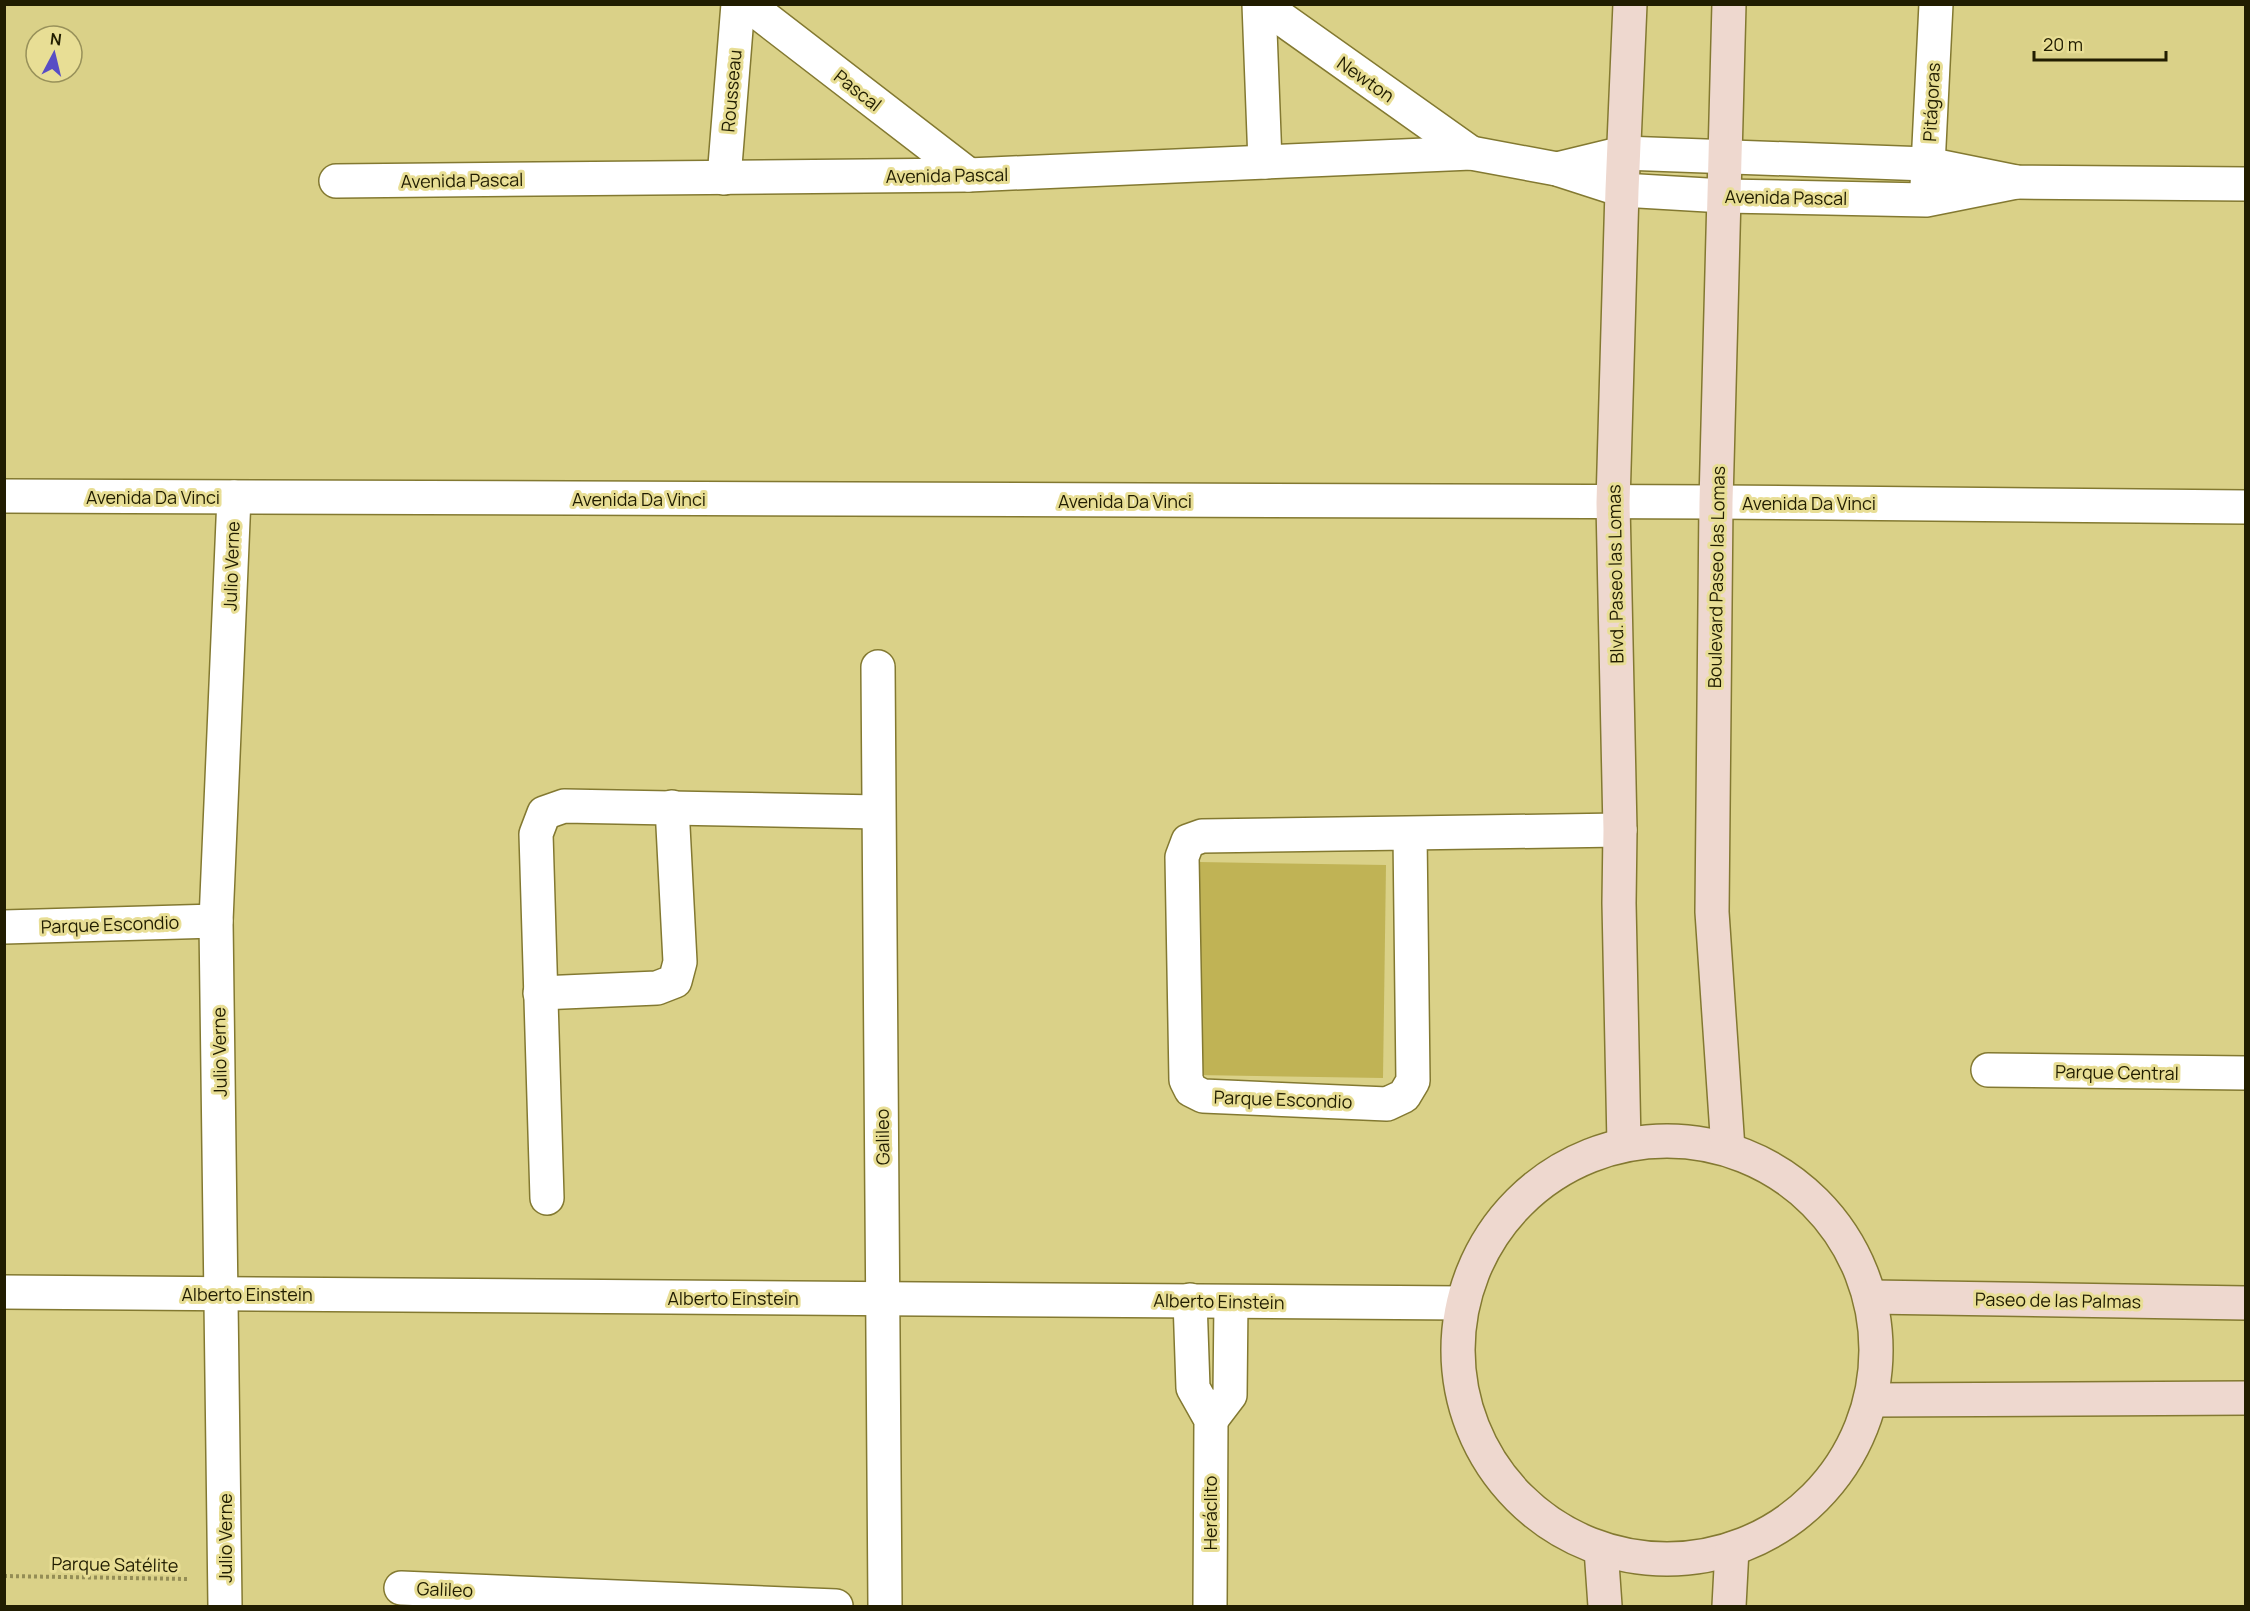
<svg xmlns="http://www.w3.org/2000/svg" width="2250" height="1611" viewBox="0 0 2250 1611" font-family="Manrope,sans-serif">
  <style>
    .green { fill: #c0b355 }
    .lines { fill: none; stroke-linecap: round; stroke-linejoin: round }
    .street-casing { stroke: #837931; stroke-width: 36 }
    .secondary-casing { stroke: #837931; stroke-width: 36 }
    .path { stroke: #948d55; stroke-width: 4; stroke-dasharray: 3 3; stroke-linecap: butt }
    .street { stroke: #fff; stroke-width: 33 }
    .secondary { stroke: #eed8cf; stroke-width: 33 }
    .labels { text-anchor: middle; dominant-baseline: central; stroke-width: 6; stroke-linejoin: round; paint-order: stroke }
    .street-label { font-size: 18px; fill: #211d01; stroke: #e8de95 }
  </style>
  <rect width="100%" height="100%" fill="#dad188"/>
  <polygon class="green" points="1199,862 1386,865 1383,1078 1196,1075"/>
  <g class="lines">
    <g class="street-casing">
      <g id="street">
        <polyline points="747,4 969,175"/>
        <polyline points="1259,4 1265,162"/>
        <polyline points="1261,4 1471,153"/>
        <polyline points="1557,169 1623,153 1927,164 2016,182 2246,184"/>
        <polyline points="724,178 738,4"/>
        <polyline points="336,181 969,175 1471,153 1557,169 1622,190 1724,196 1926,200 2016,182"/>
        <polyline points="1927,186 1936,4"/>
        <polyline points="4,496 1716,502 2246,507"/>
        <polyline points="878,667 885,1606"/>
        <polyline points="1410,834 1413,1081 1404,1096 1387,1104 1203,1096 1191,1090 1186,1080 1182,857 1188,841 1202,836 1620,830"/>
        <polyline points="4,927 216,921"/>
        <polyline points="540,993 657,988 675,981 680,962 672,807"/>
        <polyline points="1988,1070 2246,1073"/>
        <polyline points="547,1198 536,834 544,813 564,806 878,812"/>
        <polyline points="4,1292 1461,1303"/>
        <polyline points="1190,1300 1193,1388 1211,1420 1210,1606"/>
        <polyline points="1211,1420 1230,1395 1231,1302"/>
        <polyline points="401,1588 836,1606"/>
        <polyline points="225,1606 216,921 234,497"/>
      </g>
    </g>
    <g class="secondary-casing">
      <g id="secondary">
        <circle cx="1667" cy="1350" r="209"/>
        <polyline points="1624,1144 1619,903 1620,830 1613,503 1622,190 1630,4"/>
        <polyline points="1728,1149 1712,912 1716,502 1729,4"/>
        <polyline points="1871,1297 2246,1303"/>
        <polyline points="1871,1400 2246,1398"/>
        <polyline points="1601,1549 1605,1606"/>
        <polyline points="1729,1606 1732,1549"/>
      </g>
    </g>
    <polyline class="path" points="4,1576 187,1579"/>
    <use href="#street" class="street"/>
    <use href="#secondary" class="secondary"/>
  </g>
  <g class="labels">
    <g class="street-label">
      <text transform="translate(1366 79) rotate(35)">Newton</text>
      <text transform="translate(858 90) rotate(38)">Pascal</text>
      <text transform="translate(731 91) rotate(-85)">Rousseau</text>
      <text transform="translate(1931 102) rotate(-87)">Pitágoras</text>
      <text transform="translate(947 175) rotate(-1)">Avenida Pascal</text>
      <text transform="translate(462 180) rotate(-1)">Avenida Pascal</text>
      <text transform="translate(1786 197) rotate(1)">Avenida Pascal</text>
      <text x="153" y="497">Avenida Da Vinci</text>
      <text x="639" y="499">Avenida Da Vinci</text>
      <text x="1125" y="501">Avenida Da Vinci</text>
      <text x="1809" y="503">Avenida Da Vinci</text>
      <text transform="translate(231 566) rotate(-88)">Julio Verne</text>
      <text transform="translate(1615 574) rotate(-91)">Blvd. Paseo las Lomas</text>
      <text transform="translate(1716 577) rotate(-89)">Boulevard Paseo las Lomas</text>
      <text transform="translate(110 924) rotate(-2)">Parque Escondio</text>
      <text transform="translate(219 1052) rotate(-91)">Julio Verne</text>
      <text transform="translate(2117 1072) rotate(1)">Parque Central</text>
      <text transform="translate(1283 1099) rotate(2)">Parque Escondio</text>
      <text transform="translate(882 1137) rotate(-91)">Galileo</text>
      <text x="247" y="1294">Alberto Einstein</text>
      <text x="733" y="1298">Alberto Einstein</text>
      <text transform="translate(2058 1300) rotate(1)">Paseo de las Palmas</text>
      <text transform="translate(1219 1301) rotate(1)">Alberto Einstein</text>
      <text transform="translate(1210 1513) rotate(-90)">Heráclito</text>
      <text transform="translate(225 1538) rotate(-90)">Julio Verne</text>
      <text transform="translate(115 1564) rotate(1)">Parque Satélite</text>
      <text transform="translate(445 1589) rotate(2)">Galileo</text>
    </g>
  </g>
  <rect width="2250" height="1611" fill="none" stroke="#211d01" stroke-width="12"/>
  <g transform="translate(54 54) rotate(7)"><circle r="28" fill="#e8de95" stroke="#98915a" stroke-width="1.5"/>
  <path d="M0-4.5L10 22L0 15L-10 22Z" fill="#584dc5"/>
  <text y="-9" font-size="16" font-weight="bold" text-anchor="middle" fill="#211d01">N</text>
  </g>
  <path d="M2034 51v9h132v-9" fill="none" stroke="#211d01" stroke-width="3"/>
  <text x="2043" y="51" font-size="18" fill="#211d01" stroke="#e8de95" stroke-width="4.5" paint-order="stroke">20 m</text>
</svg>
